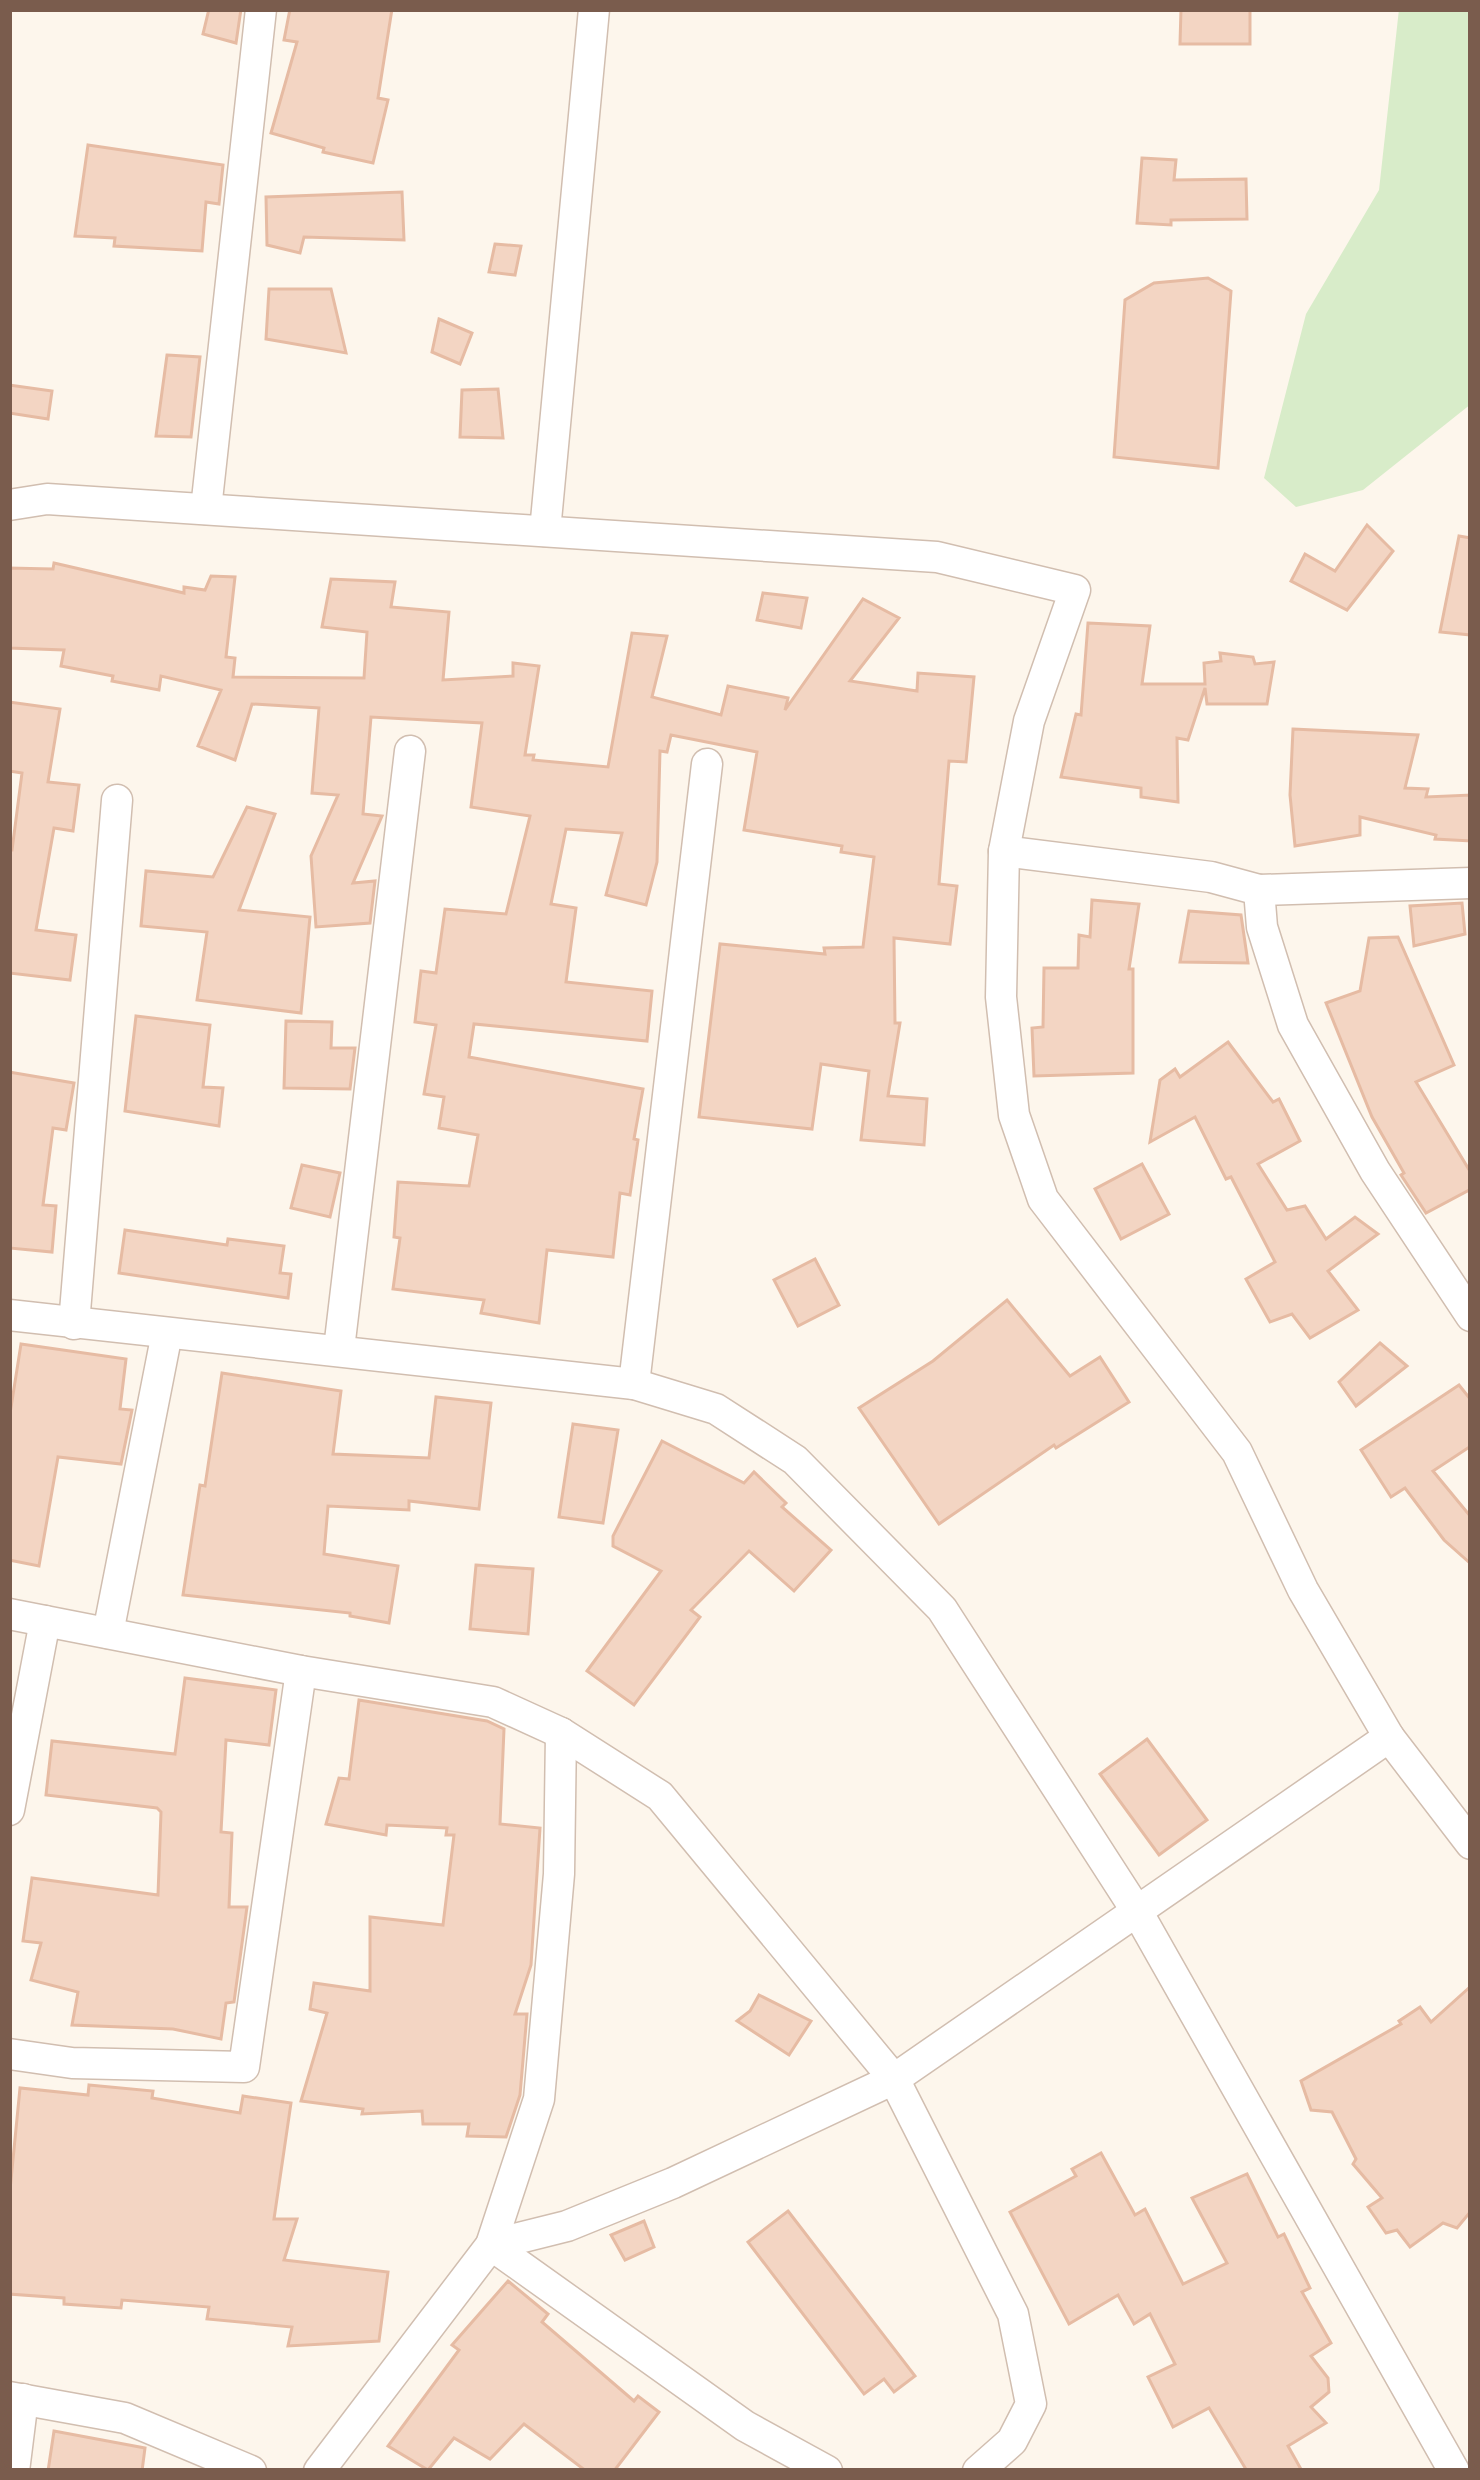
<svg xmlns="http://www.w3.org/2000/svg" width="1480" height="2480" viewBox="0 0 1480 2480" font-family="'Source Sans 3',sans-serif">
  <style>
    .green { fill: #d8ecc9 }
    .building { fill: #f3d5c3; stroke: #e6bba3; stroke-width: 3 }
    .lines { fill: none; stroke-linecap: round; stroke-linejoin: round }
    .street-casing { stroke: #d1beb0; stroke-width: 33 }
    .street { stroke: #fff; stroke-width: 30 }
  </style>
  <rect width="100%" height="100%" fill="#fdf6ec"/>
  <polygon class="green" points="1399,9 1471,9 1471,404 1363,490 1296,507 1264,478 1306,314 1379,190"/>
  <g class="building">
    <polygon points="209,9 241,9 236,43 203,34"/>
    <polygon points="290,9 392,9 378,98 388,100 373,163 323,152 324,148 271,133 297,42 284,40"/>
    <polygon points="1181,9 1250,9 1250,44 1180,44"/>
    <polygon points="88,145 223,165 219,204 206,202 202,251 114,246 115,238 75,236"/>
    <polygon points="1142,158 1176,160 1174,180 1246,179 1247,219 1171,220 1171,225 1137,223"/>
    <polygon points="402,192 404,240 304,237 300,253 267,245 266,197"/>
    <polygon points="495,244 521,246 515,275 489,272"/>
    <polygon points="1208,278 1231,291 1218,468 1114,457 1125,300 1154,283"/>
    <polygon points="269,289 331,289 346,353 266,339"/>
    <polygon points="439,319 472,333 460,364 432,352"/>
    <polygon points="167,355 200,357 191,437 156,436"/>
    <polygon points="9,385 52,391 48,419 9,413"/>
    <polygon points="498,389 503,438 460,437 462,390"/>
    <polygon points="1367,525 1393,551 1347,610 1291,581 1305,554 1335,571"/>
    <polygon points="1459,536 1471,538 1471,635 1440,632"/>
    <polygon points="54,563 184,593 184,587 205,590 211,576 235,577 226,657 235,658 233,677 364,678 367,632 322,627 331,579 395,582 391,607 449,612 443,680 513,676 513,663 539,666 525,755 534,755 533,760 608,767 632,633 667,636 652,697 721,715 728,686 788,698 785,710 863,599 899,618 850,681 917,691 918,673 974,677 966,762 949,761 939,884 957,886 950,944 894,938 895,1023 900,1023 888,1096 927,1099 924,1145 861,1140 869,1071 821,1064 812,1129 699,1117 720,944 825,954 824,948 863,947 874,857 841,852 842,846 744,830 757,752 671,735 667,752 660,751 657,862 646,905 606,895 622,833 566,829 551,904 576,908 566,982 652,991 647,1041 474,1024 469,1057 643,1089 634,1139 638,1140 630,1195 620,1193 613,1257 547,1250 539,1323 481,1313 484,1300 393,1289 400,1238 394,1237 398,1182 469,1186 478,1135 439,1128 444,1097 424,1094 436,1025 415,1022 421,971 436,973 445,909 506,914 530,816 471,807 482,723 371,717 363,814 382,816 353,883 375,881 370,923 316,927 311,856 338,795 312,793 319,708 252,704 235,760 198,746 221,690 161,676 159,690 112,681 113,676 61,666 64,650 9,648 9,568 53,569"/>
    <polygon points="763,593 807,598 801,628 757,620"/>
    <polygon points="1088,623 1150,626 1142,684 1205,684 1204,663 1221,661 1220,653 1253,657 1255,664 1274,662 1267,704 1207,704 1205,688 1188,740 1177,738 1178,802 1141,797 1141,788 1061,777 1076,714 1081,715"/>
    <polygon points="9,702 60,709 48,782 79,785 73,831 54,828 36,930 76,935 70,980 9,973 9,850 12,850 22,773 9,771"/>
    <polygon points="1293,729 1418,735 1405,788 1428,789 1426,797 1471,795 1471,841 1435,839 1436,835 1360,817 1360,835 1295,846 1290,795"/>
    <polygon points="247,807 275,814 239,910 310,917 301,1013 197,1000 207,932 141,926 146,871 213,877"/>
    <polygon points="1092,900 1139,904 1129,969 1133,969 1133,1073 1034,1076 1032,1028 1043,1027 1044,968 1078,968 1079,935 1090,937"/>
    <polygon points="1462,903 1465,934 1414,946 1410,906"/>
    <polygon points="1189,911 1241,915 1248,963 1180,962"/>
    <polygon points="1398,937 1454,1065 1416,1082 1471,1173 1471,1189 1426,1213 1401,1175 1404,1173 1372,1117 1326,1003 1360,991 1369,938"/>
    <polygon points="136,1016 210,1025 203,1087 223,1088 219,1126 125,1111"/>
    <polygon points="286,1021 332,1022 331,1048 355,1048 350,1089 284,1088"/>
    <polygon points="1228,1042 1273,1102 1279,1099 1300,1141 1258,1164 1287,1210 1305,1206 1326,1239 1355,1217 1378,1234 1328,1271 1358,1310 1310,1338 1292,1314 1270,1322 1246,1279 1275,1262 1231,1177 1226,1179 1195,1117 1150,1142 1160,1080 1175,1069 1180,1077"/>
    <polygon points="9,1072 74,1083 66,1130 53,1128 43,1205 56,1206 52,1252 9,1248"/>
    <polygon points="1142,1164 1169,1214 1121,1239 1095,1189"/>
    <polygon points="302,1165 340,1173 330,1217 291,1208"/>
    <polygon points="125,1230 227,1245 228,1239 284,1246 280,1273 291,1274 288,1298 119,1273"/>
    <polygon points="815,1259 839,1305 798,1326 774,1280"/>
    <polygon points="1007,1300 1070,1376 1100,1357 1129,1402 1056,1448 1054,1445 939,1524 859,1408 933,1361"/>
    <polygon points="1380,1343 1407,1366 1356,1406 1339,1382"/>
    <polygon points="21,1344 126,1359 120,1409 132,1410 121,1464 58,1457 39,1566 9,1560 9,1420"/>
    <polygon points="222,1373 341,1391 333,1454 429,1458 436,1397 491,1403 479,1509 409,1501 409,1510 328,1506 324,1554 398,1566 389,1623 350,1616 350,1613 183,1595 200,1485 205,1486"/>
    <polygon points="1459,1385 1471,1400 1471,1446 1433,1471 1471,1517 1471,1564 1444,1540 1405,1488 1391,1497 1361,1450"/>
    <polygon points="573,1424 618,1430 603,1523 559,1517"/>
    <polygon points="662,1441 744,1483 754,1472 786,1503 782,1507 831,1550 794,1591 749,1551 691,1610 700,1617 634,1705 587,1671 661,1571 613,1546 613,1536"/>
    <polygon points="476,1565 533,1569 528,1634 470,1629"/>
    <polygon points="185,1678 276,1690 269,1745 226,1740 221,1832 232,1833 229,1907 247,1907 234,2002 226,2003 221,2039 173,2029 72,2025 78,1992 31,1980 41,1943 23,1941 32,1878 158,1895 161,1812 157,1808 46,1795 52,1741 175,1754"/>
    <polygon points="359,1700 487,1721 504,1729 500,1824 540,1828 531,1965 515,2014 527,2014 520,2095 506,2137 467,2136 469,2124 423,2124 422,2111 362,2114 363,2109 301,2101 327,2013 310,2009 314,1983 370,1991 370,1917 443,1925 454,1835 446,1835 447,1828 387,1825 386,1835 326,1824 339,1778 349,1779"/>
    <polygon points="1147,1739 1207,1820 1159,1855 1100,1774"/>
    <polygon points="1471,1986 1471,2211 1457,2228 1443,2223 1410,2247 1397,2230 1386,2233 1368,2207 1382,2198 1353,2164 1356,2159 1332,2112 1311,2110 1301,2081 1401,2024 1399,2021 1420,2007 1431,2022"/>
    <polygon points="759,1995 811,2021 789,2055 737,2021 750,2011"/>
    <polygon points="89,2085 153,2091 152,2098 240,2113 243,2096 291,2103 274,2219 297,2219 284,2260 388,2272 379,2341 288,2346 292,2327 207,2319 209,2307 122,2300 121,2308 64,2304 64,2298 9,2294 9,2200 20,2088 88,2095"/>
    <polygon points="1101,2153 1135,2215 1145,2209 1183,2284 1227,2263 1192,2198 1247,2174 1278,2237 1284,2234 1310,2288 1302,2292 1331,2343 1311,2356 1328,2378 1329,2392 1311,2407 1326,2423 1288,2446 1302,2471 1247,2471 1209,2408 1173,2427 1148,2377 1175,2364 1150,2314 1134,2324 1118,2295 1069,2324 1010,2212 1076,2176 1072,2169"/>
    <polygon points="788,2211 915,2376 894,2392 884,2379 864,2394 748,2242"/>
    <polygon points="644,2221 654,2247 625,2260 611,2235"/>
    <polygon points="508,2281 548,2314 542,2322 634,2401 638,2396 659,2412 614,2471 586,2471 524,2424 490,2459 454,2438 428,2470 388,2446 459,2350 452,2345"/>
    <polygon points="54,2431 145,2448 142,2471 48,2471"/>
  </g>
  <g class="lines">
    <g class="street-casing">
      <g id="street">
        <polyline points="9,505 47,499 937,557 1075,590 1029,721 1004,851 1001,997 1014,1115 1043,1199 1237,1452 1303,1590 1389,1737 1471,1844"/>
        <polyline points="206,509 261,9"/>
        <polyline points="545,531 594,9"/>
        <polyline points="1004,851 1211,877 1259,890 1262,927 1293,1025 1375,1171 1471,1316"/>
        <polyline points="1259,890 1471,883"/>
        <polyline points="9,1315 634,1384 716,1409 795,1460 942,1609 1138,1913 1454,2471"/>
        <polyline points="74,1324 117,800"/>
        <polyline points="339,1349 410,751"/>
        <polyline points="634,1384 707,764"/>
        <polyline points="9,1614 301,1671 493,1702 561,1733 660,1796 894,2079 1013,2314 1031,2404 1012,2441 978,2471"/>
        <polyline points="108,1633 167,1333"/>
        <polyline points="9,1810 45,1621"/>
        <polyline points="9,2054 72,2063 244,2067 301,1671"/>
        <polyline points="491,2245 567,2226 673,2183 894,2079 1389,1737"/>
        <polyline points="491,2245 745,2426 827,2471"/>
        <polyline points="9,2397 125,2418 251,2471"/>
        <polyline points="14,2471 23,2399"/>
        <polyline points="319,2471 491,2245 539,2099 559,1874 561,1733"/>
      </g>
    </g>
    <use href="#street" class="street"/>
  </g>
  <rect width="1480" height="2480" fill="none" stroke="#7a5c4d" stroke-width="24"/>
</svg>
